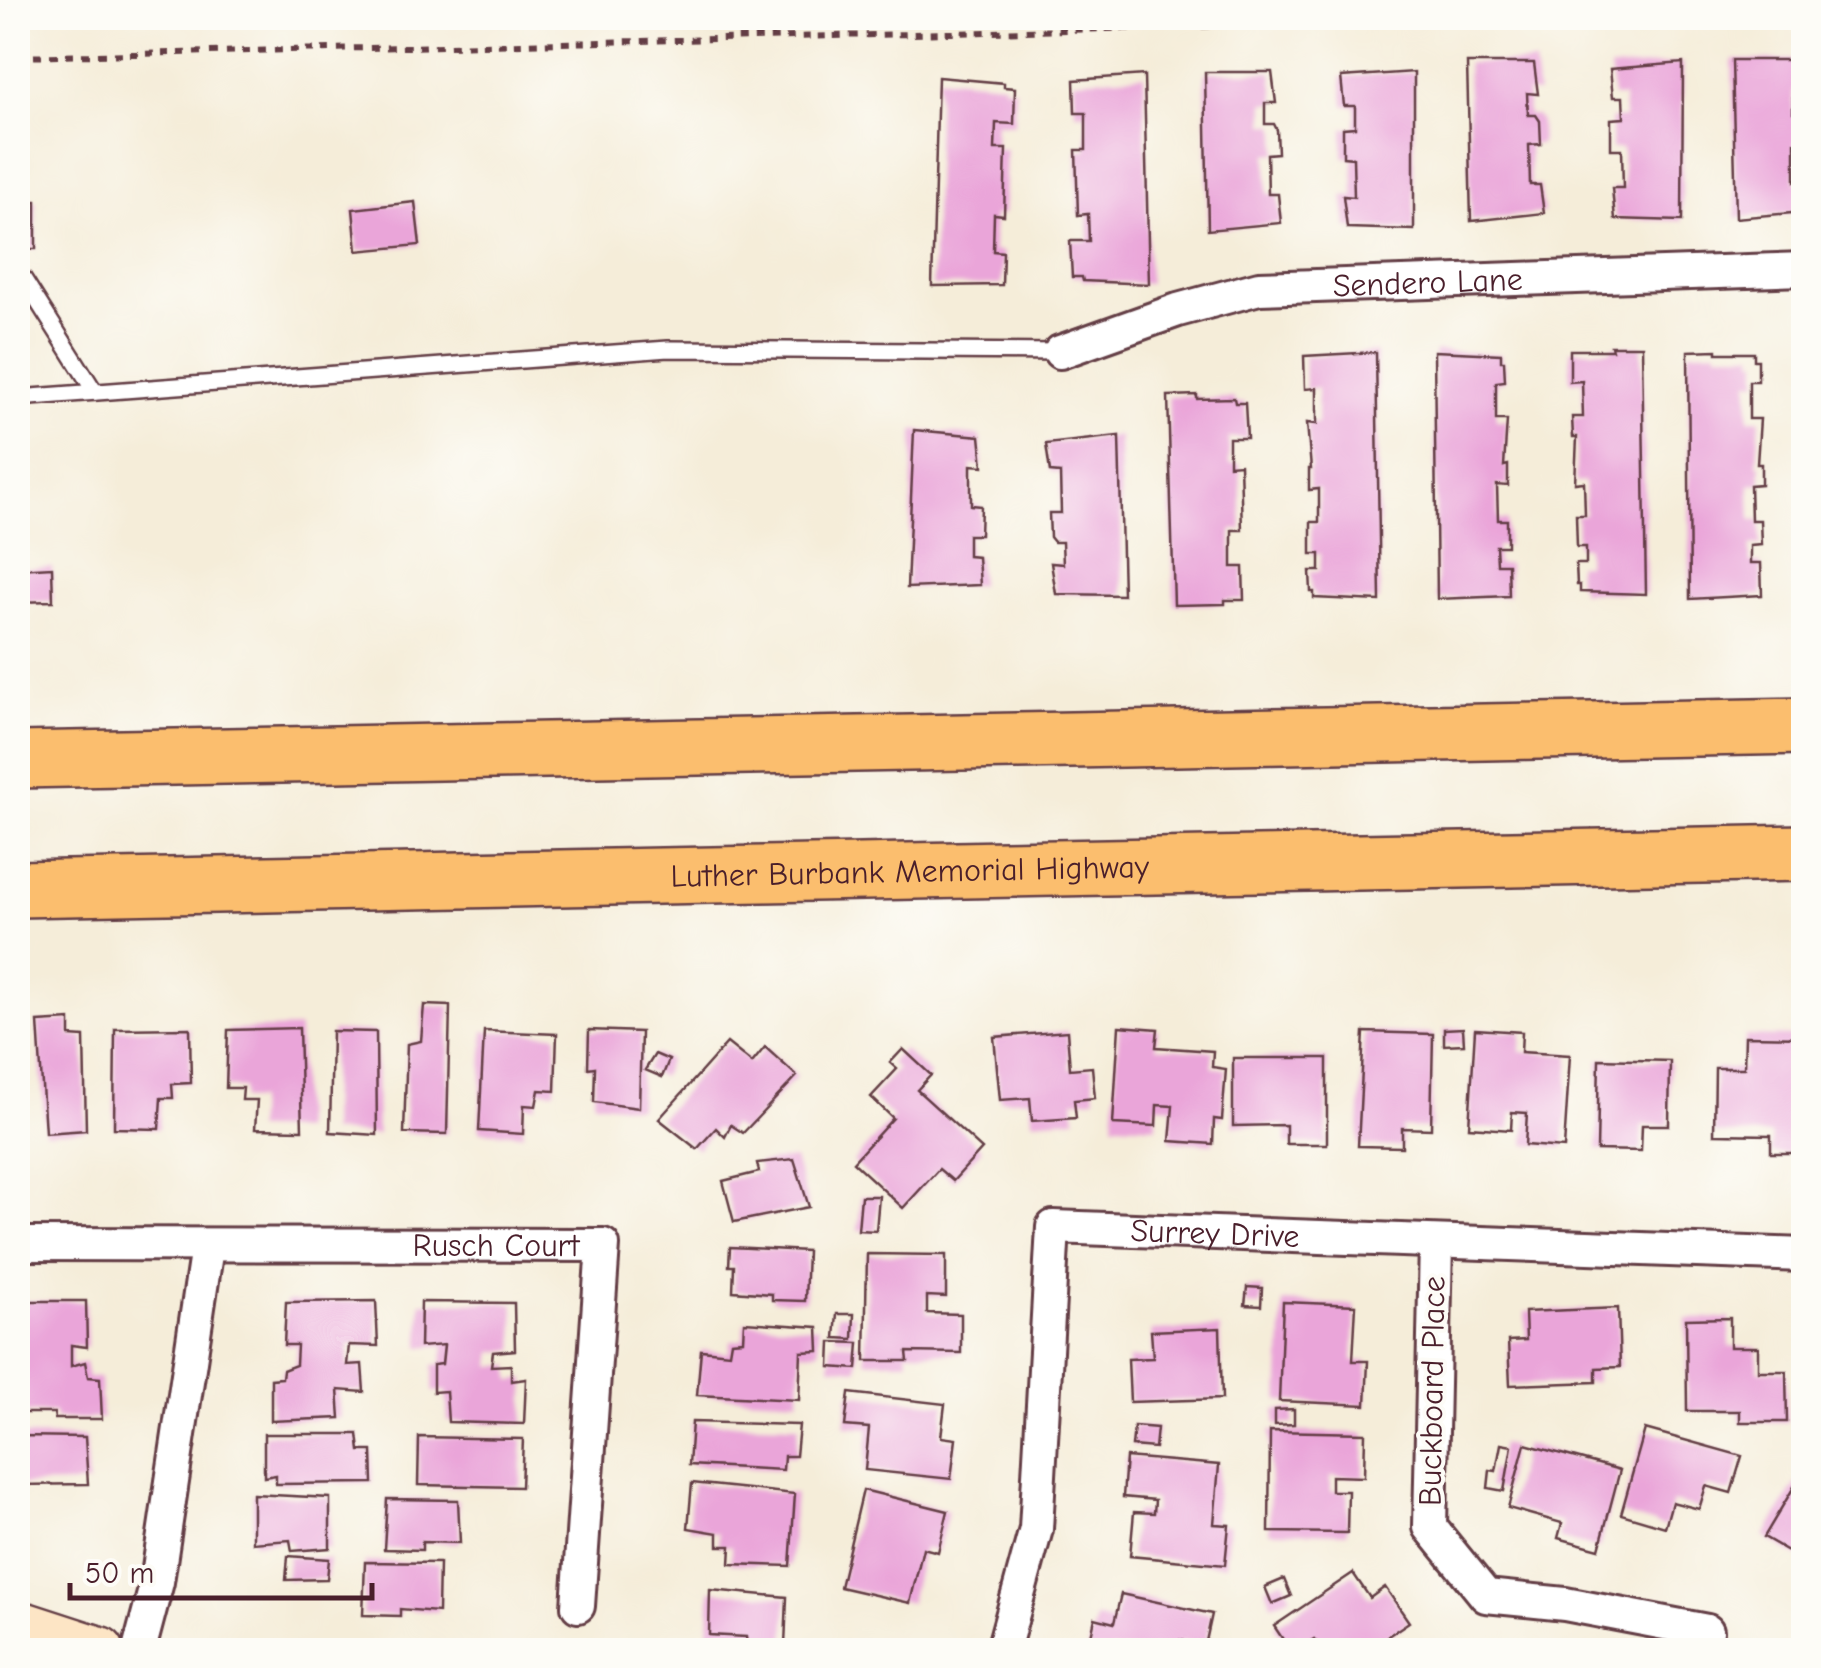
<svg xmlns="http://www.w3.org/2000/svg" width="1821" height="1668" viewBox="0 0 1821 1668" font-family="'Comic Neue',sans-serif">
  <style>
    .building { fill: #eaa5d9 }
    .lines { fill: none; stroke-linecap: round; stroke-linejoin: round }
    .lane-casing { stroke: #643e45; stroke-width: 20 }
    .street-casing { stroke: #643e45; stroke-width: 38 }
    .secondary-casing { stroke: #643e45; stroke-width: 50 }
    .highway-casing { stroke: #643e45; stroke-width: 60 }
    .path { stroke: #643e45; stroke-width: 6; stroke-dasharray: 8 8; stroke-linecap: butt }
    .lane { stroke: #fff; stroke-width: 15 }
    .street { stroke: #fff; stroke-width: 32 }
    .secondary { stroke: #fde5c5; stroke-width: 45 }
    .highway { stroke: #fbbe6e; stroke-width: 55 }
    .labels { text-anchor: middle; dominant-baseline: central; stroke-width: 8; stroke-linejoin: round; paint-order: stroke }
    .street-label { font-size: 32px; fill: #4a1f2b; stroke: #fdfcf7 }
  </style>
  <rect width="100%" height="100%" fill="#fdfcf7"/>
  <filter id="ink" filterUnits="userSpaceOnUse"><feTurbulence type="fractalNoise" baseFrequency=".01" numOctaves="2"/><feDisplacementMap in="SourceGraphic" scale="20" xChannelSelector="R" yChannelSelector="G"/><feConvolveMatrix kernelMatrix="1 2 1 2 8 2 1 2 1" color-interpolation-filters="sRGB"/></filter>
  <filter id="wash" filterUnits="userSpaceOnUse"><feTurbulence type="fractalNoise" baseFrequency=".0048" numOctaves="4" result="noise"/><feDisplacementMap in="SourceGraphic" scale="40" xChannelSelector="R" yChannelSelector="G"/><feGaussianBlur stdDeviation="2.25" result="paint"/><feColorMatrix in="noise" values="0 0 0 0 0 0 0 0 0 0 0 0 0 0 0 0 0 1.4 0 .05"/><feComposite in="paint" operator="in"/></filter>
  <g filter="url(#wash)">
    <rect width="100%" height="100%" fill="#f5edd9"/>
    <g id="blocks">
      <g class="building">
        <polygon points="1732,60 1800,60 1799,67 1803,67 1804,92 1793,90 1793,112 1801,112 1804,118 1804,142 1795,142 1795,182 1804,182 1803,212 1736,218"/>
        <polygon points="1467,63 1534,63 1538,94 1527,93 1528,115 1536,115 1540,121 1541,144 1529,145 1530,185 1540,185 1544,213 1471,221"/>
        <polygon points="1683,63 1682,221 1615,219 1612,188 1623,188 1622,149 1611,149 1611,119 1624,118 1623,97 1613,97 1610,69"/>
        <polygon points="1205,72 1272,72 1276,103 1265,103 1265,124 1274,124 1277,130 1278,153 1267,154 1268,194 1278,194 1281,223 1208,230"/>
        <polygon points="1414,72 1414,230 1347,228 1343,196 1354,197 1353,158 1343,157 1343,128 1355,127 1355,106 1344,106 1341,77"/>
        <polygon points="1144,75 1149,284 1083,281 1082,277 1072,277 1070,241 1089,241 1088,214 1078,215 1076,150 1086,150 1086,113 1075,113 1074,80"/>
        <polygon points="938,77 1004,83 1004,87 1015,88 1014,124 996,123 995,149 1006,149 1004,215 994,214 993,251 1003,252 1002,285 932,286"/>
        <rect x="19" y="201" width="17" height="48"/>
        <polygon points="415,202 420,245 357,251 353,209"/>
        <polygon points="1611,346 1642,346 1646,594 1580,592 1580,585 1577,585 1576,564 1586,564 1586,547 1577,547 1576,515 1585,515 1584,482 1575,483 1577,437 1573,437 1572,417 1583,417 1582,381 1570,382 1570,350 1612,350"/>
        <polygon points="1717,350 1717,353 1754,353 1754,360 1758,360 1758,381 1749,381 1749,419 1760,419 1757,464 1761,464 1761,484 1750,485 1751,520 1760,520 1761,545 1750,546 1750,563 1761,563 1762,595 1690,599 1688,351"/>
        <polygon points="1434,351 1501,354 1501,361 1504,361 1505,381 1496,382 1496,420 1507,420 1504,466 1508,465 1508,486 1497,485 1498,520 1507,520 1507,546 1496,546 1497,564 1508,564 1509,596 1437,599"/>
        <polygon points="1376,352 1380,601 1314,598 1314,592 1311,592 1310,571 1320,571 1320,554 1311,554 1311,522 1319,522 1319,489 1309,490 1309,469 1311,469 1307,423 1317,424 1317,388 1305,389 1304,356"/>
        <polygon points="1197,395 1197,399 1234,398 1235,403 1245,403 1247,438 1229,438 1229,465 1240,464 1242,530 1232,530 1232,567 1243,567 1244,600 1225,600 1225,604 1174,605 1168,396"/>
        <polygon points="914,430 980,436 983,466 971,465 971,505 981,506 980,535 968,535 968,556 978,557 980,585 907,588"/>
        <polygon points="1119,436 1123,595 1056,594 1051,563 1063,564 1062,542 1054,542 1050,537 1049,513 1061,513 1060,473 1050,472 1046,444"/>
        <polygon points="52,567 53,601 18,602 18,569"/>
        <polygon points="424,1005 450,1006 447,1134 404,1133 407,1044 421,1041"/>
        <polygon points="70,1020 70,1036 84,1037 86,1130 45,1133 38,1022"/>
        <polygon points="1119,1026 1158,1029 1156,1047 1213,1051 1212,1067 1226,1069 1222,1120 1214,1119 1213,1144 1170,1141 1173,1106 1157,1105 1156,1126 1113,1124"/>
        <polygon points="190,1028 191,1083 172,1084 173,1098 161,1098 159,1129 114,1128 115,1029"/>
        <polygon points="299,1028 302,1130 255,1129 257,1100 242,1100 243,1088 226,1088 228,1030"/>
        <polygon points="1463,1028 1464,1044 1444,1045 1444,1029"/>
        <polygon points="1475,1029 1522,1032 1521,1052 1570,1055 1564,1148 1525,1145 1527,1113 1512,1112 1511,1130 1469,1127"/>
        <polygon points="589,1030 641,1032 639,1108 594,1102 595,1067 588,1068"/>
        <polygon points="332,1031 376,1032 377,1135 330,1132"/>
        <polygon points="484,1031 557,1034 555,1091 539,1090 536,1106 524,1105 523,1134 479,1131"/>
        <polygon points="1067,1031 1070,1069 1092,1067 1095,1098 1074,1100 1076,1118 1032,1121 1030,1098 1000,1100 994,1037"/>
        <polygon points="1364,1032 1433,1034 1431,1129 1402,1128 1402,1147 1358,1146"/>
        <polygon points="1745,1036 1804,1037 1804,1153 1771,1153 1771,1135 1714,1134 1715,1068 1744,1068"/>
        <polygon points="727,1043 752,1063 765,1047 797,1076 743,1133 731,1125 725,1137 716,1128 697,1149 659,1119"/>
        <polygon points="903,1049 931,1075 917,1090 982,1149 953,1181 939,1169 903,1208 853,1162 893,1118 871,1097 897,1069 890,1063"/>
        <polygon points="655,1054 669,1060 662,1077 645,1070"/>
        <polygon points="1233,1058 1327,1058 1327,1144 1286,1144 1286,1125 1233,1126"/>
        <polygon points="1599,1059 1670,1061 1669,1125 1642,1125 1641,1151 1597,1150"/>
        <polygon points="794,1159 809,1207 734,1222 723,1181 759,1172 757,1163"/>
        <polygon points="861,1196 879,1196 876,1231 858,1230"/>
        <polygon points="730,1247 807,1251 805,1301 772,1300 772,1294 733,1291 734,1266 729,1266"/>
        <polygon points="867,1254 946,1255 946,1297 927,1296 927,1313 961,1314 961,1353 907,1352 908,1361 865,1361"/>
        <polygon points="1247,1287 1262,1288 1261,1306 1245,1305"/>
        <polygon points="18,1301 86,1301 87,1347 71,1345 71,1366 85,1362 88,1377 100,1378 102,1419 55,1419 54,1413 23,1413 22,1390 18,1391"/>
        <polygon points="376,1301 378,1346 349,1345 347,1365 362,1364 364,1392 338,1390 340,1418 271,1421 271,1379 282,1378 283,1370 296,1365 297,1345 284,1345 286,1302"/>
        <polygon points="421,1302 514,1303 515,1350 493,1352 491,1366 511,1365 511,1381 526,1379 524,1424 448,1422 446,1391 433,1392 433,1365 442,1364 444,1345 420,1347"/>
        <polygon points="1283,1302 1356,1305 1353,1361 1368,1361 1366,1405 1279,1401"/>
        <polygon points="1618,1308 1620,1367 1596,1368 1596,1382 1510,1385 1508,1341 1526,1340 1525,1312"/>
        <polygon points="837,1314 854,1314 853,1339 835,1338"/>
        <polygon points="1730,1318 1730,1347 1758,1347 1758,1371 1786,1371 1787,1422 1740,1422 1740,1411 1687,1411 1686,1319"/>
        <polygon points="744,1322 818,1327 819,1351 801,1352 799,1400 697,1395 701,1350 729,1353 731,1341 743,1340"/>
        <polygon points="1220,1328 1222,1399 1130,1402 1128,1359 1153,1358 1151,1331"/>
        <polygon points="831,1342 859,1343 857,1369 830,1367"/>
        <polygon points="849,1393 945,1404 941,1437 956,1439 951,1479 865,1470 869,1428 845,1426"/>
        <polygon points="1294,1409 1294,1424 1275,1425 1275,1410"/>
        <polygon points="692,1422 799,1425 796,1456 784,1456 783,1470 689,1465"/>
        <polygon points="1134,1426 1157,1428 1155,1448 1132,1446"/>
        <polygon points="1645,1429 1742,1456 1731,1493 1706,1486 1699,1509 1672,1502 1665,1527 1621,1514"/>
        <polygon points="1270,1431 1365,1433 1364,1477 1331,1476 1331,1491 1348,1491 1347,1533 1269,1532"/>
        <polygon points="264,1434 358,1434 360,1451 372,1451 373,1483 276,1484 276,1475 264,1477"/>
        <polygon points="18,1436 85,1437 88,1484 18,1485"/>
        <polygon points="419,1437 523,1439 521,1487 418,1485"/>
        <polygon points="1501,1444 1512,1446 1504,1491 1488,1488 1490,1470 1496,1471"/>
        <polygon points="1525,1444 1620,1470 1599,1549 1558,1538 1562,1523 1508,1508"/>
        <polygon points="1126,1457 1219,1465 1214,1524 1229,1525 1225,1565 1130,1556 1134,1512 1154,1513 1155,1500 1123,1497"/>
        <polygon points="1804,1470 1804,1553 1800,1558 1764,1537"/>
        <polygon points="692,1483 795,1494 790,1566 730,1564 731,1546 718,1546 718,1533 688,1528"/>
        <polygon points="863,1490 948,1511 938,1552 923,1548 910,1603 840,1587"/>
        <polygon points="253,1494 330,1498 330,1548 292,1551 290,1540 253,1543"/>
        <polygon points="387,1499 458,1500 460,1543 422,1542 422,1550 384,1549"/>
        <polygon points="288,1556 329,1559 327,1579 286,1580"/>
        <polygon points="365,1562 439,1563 438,1612 400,1609 400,1616 363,1615"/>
        <polygon points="1353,1573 1370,1598 1385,1587 1409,1622 1367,1650 1322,1650 1314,1639 1297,1650 1290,1650 1274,1626"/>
        <polygon points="1284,1579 1291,1596 1272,1604 1265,1587"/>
        <polygon points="710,1590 787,1597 785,1646 747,1644 746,1637 709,1635"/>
        <polygon points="1121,1594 1212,1614 1205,1646 1180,1640 1178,1650 1088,1650 1095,1618 1114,1623"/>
      </g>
    </g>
  </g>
  <g filter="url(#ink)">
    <use href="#blocks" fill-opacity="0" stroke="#643e45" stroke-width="2.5"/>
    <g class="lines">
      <g class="lane-casing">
        <g id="lane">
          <polyline points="18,276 23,278 95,392"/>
          <polyline points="18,398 668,349 1060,352"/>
        </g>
      </g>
      <g class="street-casing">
        <g id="street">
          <path id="s1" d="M1060 352 1178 310 1259 288 1804 269"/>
          <polyline points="1436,1242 1430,1527 1486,1596 1565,1604 1707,1631"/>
          <path id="s2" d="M18 1244 603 1245 578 1606"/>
          <polyline points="139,1650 157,1582 207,1247"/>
          <path id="s3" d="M1003 1650 1036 1529 1053 1227 1804 1255"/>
        </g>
      </g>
      <g class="secondary-casing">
        <polyline id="secondary" points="18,1623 101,1650"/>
      </g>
      <g class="highway-casing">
        <g id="highway">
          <polyline points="18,760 1804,726"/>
          <path id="s4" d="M18 889 1804 853"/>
        </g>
      </g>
      <polyline class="path" points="18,57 1533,18"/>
      <use href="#lane" class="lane"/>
      <use href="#street" class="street"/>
      <use href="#secondary" class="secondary"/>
      <use href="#highway" class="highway"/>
    </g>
  </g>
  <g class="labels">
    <g class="street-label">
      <text stroke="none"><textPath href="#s1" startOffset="378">Sendero Lane</textPath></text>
      <text stroke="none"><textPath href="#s4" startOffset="892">Luther Burbank Memorial Highway</textPath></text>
      <text stroke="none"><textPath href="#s3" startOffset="590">Surrey Drive</textPath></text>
      <text stroke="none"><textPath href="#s2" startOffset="478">Rusch Court</textPath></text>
      <text transform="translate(1432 1391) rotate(-89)">Buckboard Place</text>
    </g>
  </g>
  <rect width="1821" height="1668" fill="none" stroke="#fdfcf7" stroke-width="60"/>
  <path d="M70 1583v15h302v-15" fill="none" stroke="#4a1f2b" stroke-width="5"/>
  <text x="85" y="1583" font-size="30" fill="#4a1f2b" stroke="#fdfcf7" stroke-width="8" paint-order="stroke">50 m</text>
</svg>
